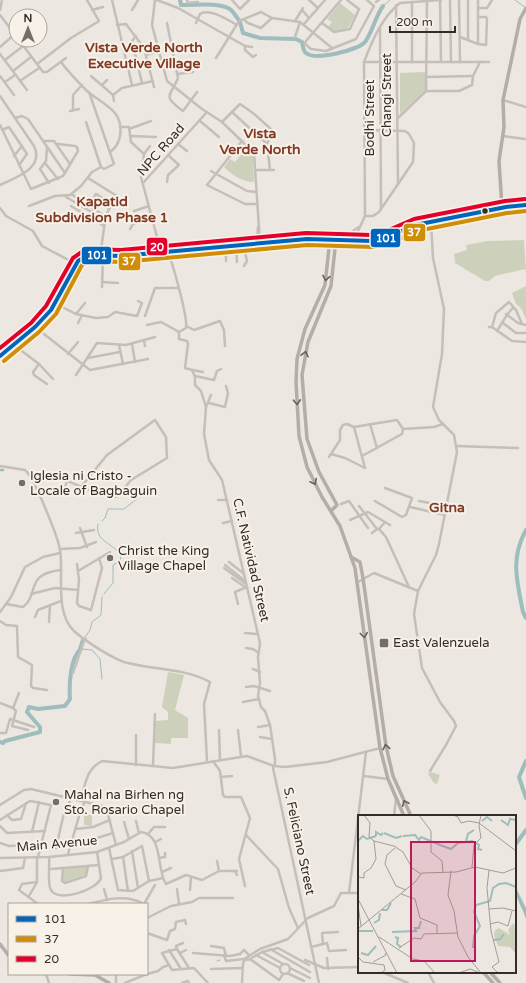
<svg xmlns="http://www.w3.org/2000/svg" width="526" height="983" viewBox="0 0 526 983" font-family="'Varela Round',sans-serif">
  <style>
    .green { fill: #cdd1bc }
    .water { fill: #9ebdbc }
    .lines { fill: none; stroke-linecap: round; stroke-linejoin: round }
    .stream { stroke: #9ebdbc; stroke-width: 1 }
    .canal { stroke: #9ebdbc; stroke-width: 2.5 }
    .river { stroke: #9ebdbc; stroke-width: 4 }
    .minor { stroke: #c5bfba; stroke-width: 2.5 }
    .major { stroke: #b4ada9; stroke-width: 3.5 }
    .bus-1-casing { stroke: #f8f1e8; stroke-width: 7 }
    .bus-2-casing { stroke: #f8f1e8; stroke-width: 7 }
    .bus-3-casing { stroke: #f8f1e8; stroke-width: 7 }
    .bus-1 { stroke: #0065bd; stroke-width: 4 }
    .bus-2 { stroke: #d08e08; stroke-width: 4 }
    .bus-3 { stroke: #e4002b; stroke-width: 4 }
    .oneway { stroke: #68605c }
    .bus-dot { fill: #352c28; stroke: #f8f1e8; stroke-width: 1.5 }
    .poi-dot { fill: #756d69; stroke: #f8f1e8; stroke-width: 1.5 }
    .labels { text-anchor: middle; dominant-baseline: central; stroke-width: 4; stroke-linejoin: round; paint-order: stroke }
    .street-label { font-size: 13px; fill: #352c28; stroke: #f8f1e8 }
    .poi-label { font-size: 13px; fill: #352c28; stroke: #f8f1e8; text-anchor: start }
    .neighbourhood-label { font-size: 14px; font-weight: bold; fill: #803a26; stroke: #f8f1e8 }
    .inset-river { fill: none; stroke: #9ebdbc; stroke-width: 2 }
    .inset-road { fill: none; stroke: #a39c97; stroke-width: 1 }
    .view { fill: #c2185b; fill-opacity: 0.15; stroke: #c2185b; stroke-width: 2 }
    .inset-edge { fill: none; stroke: #352c28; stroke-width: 2 }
    .line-badge { stroke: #f8f1e8; stroke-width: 1.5 }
    .badge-label { font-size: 11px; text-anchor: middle; font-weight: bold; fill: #fff }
  </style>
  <rect width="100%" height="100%" fill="#ece7e1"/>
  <g class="green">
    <polygon points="340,3 355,15 348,28 335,32 328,27 332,22 327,19"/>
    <polygon points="425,72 425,90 400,114 400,73"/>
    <path d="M247 147 253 157 254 182C242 182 232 175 224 167L230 159 235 162Z"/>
    <polygon points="524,240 526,272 525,269 495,276 489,281 485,281 455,263 454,254 467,250 466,245 488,241"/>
    <polygon points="526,286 526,319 521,308 516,304 512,293"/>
    <polygon points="168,672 184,675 175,710 188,718 188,738 171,738 171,744 155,743 155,721 168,720 168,712 162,707"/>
    <polygon points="431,772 440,775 437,784 434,783 428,774"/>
    <polygon points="84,815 92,815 92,826 84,825"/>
    <polygon points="87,866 87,874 64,882 63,881 63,869"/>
  </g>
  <path class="water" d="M515 886 526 908V919C523 908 515 898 515 886Z"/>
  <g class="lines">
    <g class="stream">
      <polyline points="515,0 526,8"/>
      <polyline points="383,6 390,0"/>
      <polyline points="102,521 105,518 108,509 124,509 138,498"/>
      <path d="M98 524C94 543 116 543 121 557L120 561 113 565V583L104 594"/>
      <polyline points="83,640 90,630 92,622 101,615 102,597"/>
      <polyline points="83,649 92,650 100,659 102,679"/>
      <polyline points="217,961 220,960"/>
    </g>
    <polyline class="canal" points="0,470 3,470"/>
    <g class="river">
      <path d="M180 0 181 5H184C195 5 222 2 231 10 234 12 236 17 239 20"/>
      <path d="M240 22 243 33 260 38 296 39 302 42C303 46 303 51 306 53 316 61 358 50 365 42 373 31 375 17 383 6"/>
      <path d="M526 530C510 559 517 581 523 612L526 618"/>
      <polyline points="80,649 83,640"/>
      <path d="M0 742 3 743 5 741 40 732V727L27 712 29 707 38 709 65 706 70 699C69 686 70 657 81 649"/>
      <polyline points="526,761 519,777 526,798"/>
      <polyline points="515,845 526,830"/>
    </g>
    <g class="minor">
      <polyline points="112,0 132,85"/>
      <polyline points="155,0 152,25 167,81 202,109 222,122 254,153 260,243"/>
      <polyline points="157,0 178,8 245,46 252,47"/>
      <polyline points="187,0 188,3 198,2"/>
      <polyline points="232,0 240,9 249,0"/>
      <polyline points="309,0 318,8"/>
      <polyline points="341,0 306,41 305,44 311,49 326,51 356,39 374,6 367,0"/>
      <polyline points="440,0 441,62"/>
      <polyline points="450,0 451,62"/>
      <polyline points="459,0 460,62"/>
      <polyline points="376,2 379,0"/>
      <polyline points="412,2 412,62"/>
      <polyline points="396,5 398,184"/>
      <polyline points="478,8 487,8 492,0"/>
      <polyline points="0,10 2,0"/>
      <polyline points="92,10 103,7"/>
      <polyline points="132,10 138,0"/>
      <polyline points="302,10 309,18"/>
      <polyline points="0,15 16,36"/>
      <polyline points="243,19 248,23 261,28 272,18"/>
      <polyline points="295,21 303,8"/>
      <path d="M167 23 178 78C171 96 161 95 183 111L197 92"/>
      <path d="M196 23 200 14C210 8 228 20 237 25"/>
      <polyline points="322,23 334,32 350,29 359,9 347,0"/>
      <polyline points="304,24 325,0"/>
      <polyline points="117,25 126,24 144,48 154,87"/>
      <polyline points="380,28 381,208"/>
      <polyline points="136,36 132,41 142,83"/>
      <polyline points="295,37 300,22"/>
      <polyline points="460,37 478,44 486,45 487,19 486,17 478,17"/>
      <polyline points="468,39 468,0"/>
      <polyline points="19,40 43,72 47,72 66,58"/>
      <polyline points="478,44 478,0"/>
      <polyline points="245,46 245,50 253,57 256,55"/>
      <polyline points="0,47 15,34"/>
      <polyline points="0,54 27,90"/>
      <polyline points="146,55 159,51"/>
      <polyline points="216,58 239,21 261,12 272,18 300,22 332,48"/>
      <polyline points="5,60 23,46"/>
      <path d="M61 62C69 73 78 82 88 92 97 99 108 105 115 113 124 125 122 144 110 152"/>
      <path d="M364 62C372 41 382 17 400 3L441 0"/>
      <polyline points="37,64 71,38 99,21 87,0"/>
      <polyline points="13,71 31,57"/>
      <polyline points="177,74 193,72"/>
      <polyline points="0,76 14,95"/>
      <polyline points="91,76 113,95 114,101"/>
      <polyline points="426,77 473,76"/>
      <polyline points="20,81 39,68"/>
      <polyline points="5,82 15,75"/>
      <polyline points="102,85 107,80"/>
      <polyline points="426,91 459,91 472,85 473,76 480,62"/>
      <polyline points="113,95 122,88 153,81"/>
      <path d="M0 96 34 146C45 168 15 178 0 185"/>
      <polyline points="503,100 526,107"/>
      <polyline points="73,110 73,95 82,85"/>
      <polyline points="70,111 79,109"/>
      <polyline points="232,112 267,144 270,170"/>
      <polyline points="15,118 22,116 28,119 65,173"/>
      <polyline points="398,118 426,91 427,1"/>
      <polyline points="200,121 219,137"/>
      <polyline points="86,122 101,167 104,169 114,164 89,92"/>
      <polyline points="222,122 240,104 253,113 272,130 267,144"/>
      <polyline points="0,125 31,189 63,176 78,151 77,147 75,146 58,144"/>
      <polyline points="120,127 129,127 131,142 144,154"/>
      <polyline points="129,129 151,121"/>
      <polyline points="2,130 9,127 27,154 19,165"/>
      <polyline points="364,130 405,131 409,134 414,143 413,162 379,212 373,216 365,216"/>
      <polyline points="130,136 156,137"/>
      <polyline points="503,136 525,139"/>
      <polyline points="44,141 54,141 70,164"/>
      <polyline points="242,141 207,185 245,204 257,204"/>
      <polyline points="178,144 187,151"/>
      <polyline points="47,147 46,161 40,169 49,183"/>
      <polyline points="144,154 141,177 161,252"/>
      <polyline points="144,154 150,146"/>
      <polyline points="14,156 22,146"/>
      <polyline points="45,163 58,179"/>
      <polyline points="256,170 274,170"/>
      <polyline points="211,171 247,191 257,192"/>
      <polyline points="88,178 117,196"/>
      <polyline points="167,182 168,175 179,165 168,155"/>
      <polyline points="143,183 207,112"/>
      <polyline points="71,194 111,220"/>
      <polyline points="66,197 105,220"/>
      <polyline points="98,202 108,208"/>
      <polyline points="89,205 96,194 112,204 106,215 100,256"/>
      <polyline points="29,206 55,196 70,195 81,186 92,172 101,167"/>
      <polyline points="71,206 104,226"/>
      <polyline points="0,208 6,216 33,231 42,246 76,264"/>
      <polyline points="134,211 149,206"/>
      <polyline points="90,217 100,197"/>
      <polyline points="130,229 133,224 153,217"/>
      <polyline points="350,240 354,230 359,227"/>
      <polyline points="354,240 365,216 364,62 489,62"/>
      <polyline points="257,243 258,227"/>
      <polyline points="236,245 237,262"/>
      <polyline points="243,245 247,261 244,266"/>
      <polyline points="226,246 226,261"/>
      <path d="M168 252C173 265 188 317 186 328L179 332"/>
      <polyline points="102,282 118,283"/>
      <polyline points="102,287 103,257"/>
      <polyline points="56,304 76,314 96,318 108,317 115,312 137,316 142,303 138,301"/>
      <polyline points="76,314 85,303"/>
      <polyline points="506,314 518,323 526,325"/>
      <polyline points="145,316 155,288 178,288"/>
      <polyline points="78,323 82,315"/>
      <polyline points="503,323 516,333 526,333"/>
      <polyline points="147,325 161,322 179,332"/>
      <polyline points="186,326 194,330 220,321 224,330 225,346"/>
      <polyline points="35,327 90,370 148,359"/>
      <polyline points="489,327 492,327 512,341 526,342"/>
      <polyline points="492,327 496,313 509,302 516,310 522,324"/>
      <path d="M497 331C503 322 505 315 513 308"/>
      <polyline points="179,332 179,339 187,341 188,344 185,368 192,370 195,377 195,385 201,391 206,407 204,434 209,460 222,480 260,643 258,657 260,683 258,696 261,707 265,711 270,725 275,759 275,763 273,768 319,983"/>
      <polyline points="144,340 145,346"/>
      <polyline points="132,344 135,362"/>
      <polyline points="14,345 39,364 33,372 34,375 47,384"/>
      <polyline points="119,345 123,364"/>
      <polyline points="68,354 78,342"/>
      <polyline points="88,358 120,352"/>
      <polyline points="39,364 53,379"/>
      <polyline points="192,370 203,372"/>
      <polyline points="76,375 97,343 126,345 155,337"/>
      <polyline points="195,376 214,380 217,371 221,369"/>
      <polyline points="209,403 225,407 228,393 226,386"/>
      <polyline points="206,407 211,395"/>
      <polyline points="370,424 377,448"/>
      <polyline points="354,427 365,468"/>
      <polyline points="403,429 434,427 443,424"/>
      <polyline points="457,446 518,448"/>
      <polyline points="331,454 345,458 365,468"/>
      <polyline points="329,457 340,440 340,430 343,425 347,424 354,427 397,420 403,429 402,434 362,456"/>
      <path d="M0 466 25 470C34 477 58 537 60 550 64 574 54 614 75 632 87 642 110 657 124 662 152 670 185 668 210 682L204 704 207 761"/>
      <path d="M33 481C43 478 51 477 61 479 75 482 105 501 118 496L131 480 167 458 166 437 155 420 107 455 81 487"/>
      <polyline points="63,494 67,481"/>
      <polyline points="218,500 227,500"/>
      <polyline points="375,501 402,517 406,515 412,498 385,488"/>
      <polyline points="419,501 446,506"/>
      <polyline points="341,504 349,501 368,528"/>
      <polyline points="359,506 377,529 379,529 386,537 409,587"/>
      <polyline points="410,507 445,515"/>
      <polyline points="350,520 368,512 390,525"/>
      <polyline points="223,523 232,521"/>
      <polyline points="80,528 87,547"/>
      <polyline points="379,529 385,522"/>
      <polyline points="76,533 94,530"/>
      <polyline points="372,533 377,529"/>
      <polyline points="60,549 80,548 96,542"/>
      <polyline points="229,562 243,573"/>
      <polyline points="77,564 79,580 77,603 79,606 91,610 102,568 99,558"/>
      <polyline points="225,565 245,581"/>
      <polyline points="224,568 246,584"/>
      <polyline points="78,571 110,552"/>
      <polyline points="232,578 245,587"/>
      <polyline points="358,582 374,573 418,591"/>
      <polyline points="31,594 55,588 78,590"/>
      <path d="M6 604 23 607C40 594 24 574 61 570"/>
      <polyline points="238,604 235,592 247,587"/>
      <polyline points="0,612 11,597 25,567 43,557 60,553"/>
      <polyline points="35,617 38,610 61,601"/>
      <polyline points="0,621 6,625 17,626 18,657 32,665 31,686 33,688 47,690"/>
      <polyline points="49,622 50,605"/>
      <polyline points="245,633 257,634"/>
      <polyline points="246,648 253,649 259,653"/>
      <polyline points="253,669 260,672"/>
      <polyline points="73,673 84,641 86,639"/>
      <polyline points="246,687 254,686 270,691"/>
      <polyline points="19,693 13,708 16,711 12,726 28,730"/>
      <polyline points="243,702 259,699"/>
      <polyline points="0,703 13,708"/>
      <polyline points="258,727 270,725"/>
      <polyline points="219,730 220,760"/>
      <polyline points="238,730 241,756"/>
      <polyline points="0,733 6,733 10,719 34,727"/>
      <polyline points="260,737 272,739"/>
      <polyline points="213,761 220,771 223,795 225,797 241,797 250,818 239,859 245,886"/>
      <polyline points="136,765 136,735"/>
      <polyline points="153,766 155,714"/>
      <polyline points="430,771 446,745 456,726 454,721 440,702 422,668 414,614 418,591 436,555 439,544 457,452 454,435 439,420 433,407 442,354 444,309 433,258 431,222"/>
      <polyline points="364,776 388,779"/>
      <polyline points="221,777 232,776"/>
      <path d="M81 800C85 785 86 769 102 761L173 768 247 756 274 766 285 767 327 762 380 748"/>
      <polyline points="0,805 24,790 31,789 106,807 116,845"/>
      <polyline points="7,815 12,820 21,819 26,803"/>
      <polyline points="394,816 396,799"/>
      <polyline points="0,820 30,801 51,805 38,857"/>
      <polyline points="136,821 139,833"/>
      <polyline points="124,822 129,839"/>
      <polyline points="0,826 7,833 45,831"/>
      <polyline points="76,829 93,827 110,820"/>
      <polyline points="32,832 39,802"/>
      <polyline points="148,834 154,827 165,827"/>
      <polyline points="246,835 278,869 289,908 298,928"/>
      <polyline points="72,841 94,839 113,833"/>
      <polyline points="155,842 161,839"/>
      <polyline points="0,843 9,846 42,844"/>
      <polyline points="56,848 64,813 71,799"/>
      <polyline points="109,848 118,890 133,891 149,881 163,878"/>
      <polyline points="132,851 138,888"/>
      <polyline points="68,854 80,813 85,801"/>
      <path d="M49 857C50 865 47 885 51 890 58 903 97 890 101 878L97 852"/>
      <polyline points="123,857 128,891"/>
      <path d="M0 858 49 857 97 852 124 842 141 832C164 835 156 870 166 884L186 875 202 880 219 871H237"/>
      <polyline points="159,858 165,857 165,853"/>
      <polyline points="112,859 123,857 142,846 149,881"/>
      <polyline points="217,861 219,871"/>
      <polyline points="63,868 62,881 65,883 86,876 88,866"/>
      <polyline points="51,869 99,865"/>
      <polyline points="0,871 23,868 25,858"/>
      <polyline points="235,871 237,875"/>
      <polyline points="162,872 171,868"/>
      <polyline points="37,882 22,884 19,890 38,904"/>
      <polyline points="104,889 107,900"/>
      <polyline points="177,889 179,904"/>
      <polyline points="190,890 191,877"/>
      <polyline points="349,893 366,752"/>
      <polyline points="29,896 37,882 37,857"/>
      <path d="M88 904C107 899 127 894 144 904"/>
      <polyline points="144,904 155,885"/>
      <polyline points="147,918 171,906 192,902 199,898 233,898"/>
      <polyline points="147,933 167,940 170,931 175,929 176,922 185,920 186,924"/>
      <polyline points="323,944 322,933 338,932"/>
      <polyline points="211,946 224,948 226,956"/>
      <polyline points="311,947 327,943 329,951 346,950"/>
      <polyline points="177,949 162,953 172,970 194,968 208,983"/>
      <polyline points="177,949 189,968"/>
      <polyline points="177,949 176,946 183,943"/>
      <polyline points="270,949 310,972"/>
      <polyline points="169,950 181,969"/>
      <polyline points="262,952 283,964"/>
      <polyline points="180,953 186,950"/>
      <polyline points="193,953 230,956 240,954 244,950 249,955"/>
      <polyline points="224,955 226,961 244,959"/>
      <polyline points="256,955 280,968"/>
      <polyline points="246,958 248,960 262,952 278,948 309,965"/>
      <polyline points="327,958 328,969"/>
      <polyline points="250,959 279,980 283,974"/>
      <polyline points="305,960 324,968 359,967"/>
      <circle cx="285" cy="969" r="5"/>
      <polyline points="290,968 310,978"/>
      <polyline points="211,969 242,968"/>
      <polyline points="382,972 408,983"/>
      <polyline points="428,972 434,983"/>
      <polyline points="287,973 304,981"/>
      <polyline points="46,974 49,983"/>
      <polyline points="147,974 158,971 163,967 169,965"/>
      <polyline points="116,983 116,974"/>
      <polyline points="125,983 147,974"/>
      <polyline points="182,983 188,981 189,983"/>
      <polyline points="242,983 243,963 246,958 260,949 288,939 308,918 334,906 341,893 359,893"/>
    </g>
    <g class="major">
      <polyline points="502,208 499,161 504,127 503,100 520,19 526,8"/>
      <polyline points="330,239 325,285 305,329 297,359 296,382 299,436 307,467 322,497 340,526 355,568 380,748 388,779 404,816"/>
      <polyline points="0,356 35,327 51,310 78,261 88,255 121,256 307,239 372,241 386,238 415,225 506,207 526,205"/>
      <polyline points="331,511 337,505 319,472 307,439 302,375 308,342 331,286 336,239"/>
      <polyline points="351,557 360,562 363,578 386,746 393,776 411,816"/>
      <polyline points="0,944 9,956"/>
      <polyline points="483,972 493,983"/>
      <polyline points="490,972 500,983"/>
      <polyline points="69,974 95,975 109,983"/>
    </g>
    <g class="bus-1-casing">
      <polyline id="bus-1" points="0,356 35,327 51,310 78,261 88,255 121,256 307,239 372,241 386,238 415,225 506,207 526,205"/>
    </g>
    <g class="bus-2-casing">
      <polyline id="bus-2" points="4,361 39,332 56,314 82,265 90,261 122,262 307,245 373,247 388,244 417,231 507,213 526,211"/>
    </g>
    <g class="bus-3-casing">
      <polyline id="bus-3" points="0,348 31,323 46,306 73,258 86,249 121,250 306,233 371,235 384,232 414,219 505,201 525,199"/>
    </g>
    <use href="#bus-1" class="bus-1"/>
    <use href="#bus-2" class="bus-2"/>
    <use href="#bus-3" class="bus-3"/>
  </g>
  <defs><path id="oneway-chevron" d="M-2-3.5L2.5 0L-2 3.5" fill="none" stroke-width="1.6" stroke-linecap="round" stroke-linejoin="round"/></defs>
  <g class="oneway">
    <use href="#oneway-chevron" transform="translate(326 278) rotate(101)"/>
    <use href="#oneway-chevron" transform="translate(305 354) rotate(-78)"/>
    <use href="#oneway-chevron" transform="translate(297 402) rotate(87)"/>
    <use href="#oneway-chevron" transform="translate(314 482) rotate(63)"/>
    <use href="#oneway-chevron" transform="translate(364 635) rotate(83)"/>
    <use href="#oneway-chevron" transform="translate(386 747) rotate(-101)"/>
    <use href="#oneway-chevron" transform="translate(405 803) rotate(-115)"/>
  </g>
  <circle class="bus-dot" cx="485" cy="211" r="3.5"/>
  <g class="poi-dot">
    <circle cx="22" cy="483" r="4"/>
    <circle cx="110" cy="558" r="4"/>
    <rect x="379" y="638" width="10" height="10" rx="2"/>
    <circle cx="56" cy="802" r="4"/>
  </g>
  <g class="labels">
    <g class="street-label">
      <text transform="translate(387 95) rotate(-90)">Changi Street</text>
      <text transform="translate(370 118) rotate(-90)">Bodhi Street</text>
      <text transform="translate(161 150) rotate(-49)">NPC Road</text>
      <text transform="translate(251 560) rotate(77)">C.F. Natividad Street</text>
      <text transform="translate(299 841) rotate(78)">S. Feliciano Street</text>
      <text transform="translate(57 844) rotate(-5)">Main Avenue</text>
    </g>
    <g class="poi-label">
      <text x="30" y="476">Iglesia ni Cristo -<tspan x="30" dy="15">Locale of Bagbaguin</tspan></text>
      <text x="118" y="551">Christ the King<tspan x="118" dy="15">Village Chapel</tspan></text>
      <text x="393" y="643">East Valenzuela</text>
      <text x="64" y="795">Mahal na Birhen ng<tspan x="64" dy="15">Sto. Rosario Chapel</tspan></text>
    </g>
    <g class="neighbourhood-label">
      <text x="144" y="47">Vista Verde North<tspan x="144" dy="16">Executive Village</tspan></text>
      <text x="260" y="133">Vista<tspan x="260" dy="16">Verde North</tspan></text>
      <text x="102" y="201">Kapatid<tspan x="102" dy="16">Subdivision Phase 1</tspan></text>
      <text x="447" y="507">Gitna</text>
    </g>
  </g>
  <g transform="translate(358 815)">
    <rect width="158" height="158" fill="#ece7e1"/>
    <path d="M155 108 158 112V139L152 132 140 131 136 120 137 115 141 113 152 120 150 115Z" fill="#cdd1bc"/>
    <path class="inset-river" d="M143 5 150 10 152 4 158 5M124 6 129 2 134 6M26 18 38 23 44 21M18 21V17L23 20 25 18M45 21 57 20 61 25 63 22 82 30M0 26 5 21 9 24 18 21M108 26 110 19 116 15M100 28 114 26 121 30 120 34 124 35M82 30 93 34 100 28M24 95H29L33 88M16 108 21 105 22 98M0 116H15M34 117 58 116 57 113H61L63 106M37 122 40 123 39 129 43 132M136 125 142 124 146 119M115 133 116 121 122 111 116 97 118 90 132 86 135 73 141 69 148 68 158 72M3 138 10 140 18 131"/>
    <path class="inset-road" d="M61 0 73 16V37L84 46 85 57M95 0 100 2 103 8 111 6 121 8 158 36M16 26 36 31 45 37 54 53 63 59M37 33 29 40 27 49 38 71 48 75M114 52 116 30 123 23 121 10 123 0M131 55 129 73 133 116 141 147M93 56 90 80 96 96 100 122 110 142 123 158M0 62 6 63V58L13 53 18 44 16 26 11 22 12 8 6 0M43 79 57 84 62 103 79 110V119M0 84 39 158M0 90 3 111M131 94 145 93 158 96M132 109 140 107 150 111 154 96M0 114 57 67 64 58 98 57 117 52 145 58 158 53M21 122 55 144 66 146 77 158M41 133 56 123 63 124 66 119 99 118M0 142 5 147 26 150 27 155 23 158M15 147 28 140 27 138M101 158 112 154 120 157M140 158 134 152 141 147"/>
    <path class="view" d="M53 27H117V146H53Z"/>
    <rect width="158" height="158" class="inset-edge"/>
  </g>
  <g class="line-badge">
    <rect x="403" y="223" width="23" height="19" rx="4" fill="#d08e08"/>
    <rect x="370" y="228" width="31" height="20" rx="4" fill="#0065bd"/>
    <rect x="146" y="237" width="22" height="19" rx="4" fill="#e4002b"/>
    <rect x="81" y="246" width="31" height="19" rx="4" fill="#0065bd"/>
    <rect x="118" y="252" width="23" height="19" rx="4" fill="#d08e08"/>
  </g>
  <g class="badge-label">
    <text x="414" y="236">37</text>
    <text x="386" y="242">101</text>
    <text x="157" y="251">20</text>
    <text x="97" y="259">101</text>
    <text x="129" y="265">37</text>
  </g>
  <rect x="8" y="903" width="140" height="72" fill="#f8f1e8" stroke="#aaa29b"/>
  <rect x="16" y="916" width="20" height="6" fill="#0065bd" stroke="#aaa29b"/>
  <text x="44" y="923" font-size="12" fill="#352c28">101</text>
  <rect x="16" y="936" width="20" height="6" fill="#d08e08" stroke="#aaa29b"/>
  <text x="44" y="943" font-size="12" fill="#352c28">37</text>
  <rect x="16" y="956" width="20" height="6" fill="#e4002b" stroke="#aaa29b"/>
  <text x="44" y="963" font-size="12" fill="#352c28">20</text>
  <g transform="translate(28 28)"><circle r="19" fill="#f8f1e8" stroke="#aaa29b"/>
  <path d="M0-3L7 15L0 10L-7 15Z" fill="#756d69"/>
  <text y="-6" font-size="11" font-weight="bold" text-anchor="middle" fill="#352c28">N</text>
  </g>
  <path d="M390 26v6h65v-6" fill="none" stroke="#352c28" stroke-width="2"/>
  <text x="396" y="26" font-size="12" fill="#352c28" stroke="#f8f1e8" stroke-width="3" paint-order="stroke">200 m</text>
</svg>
